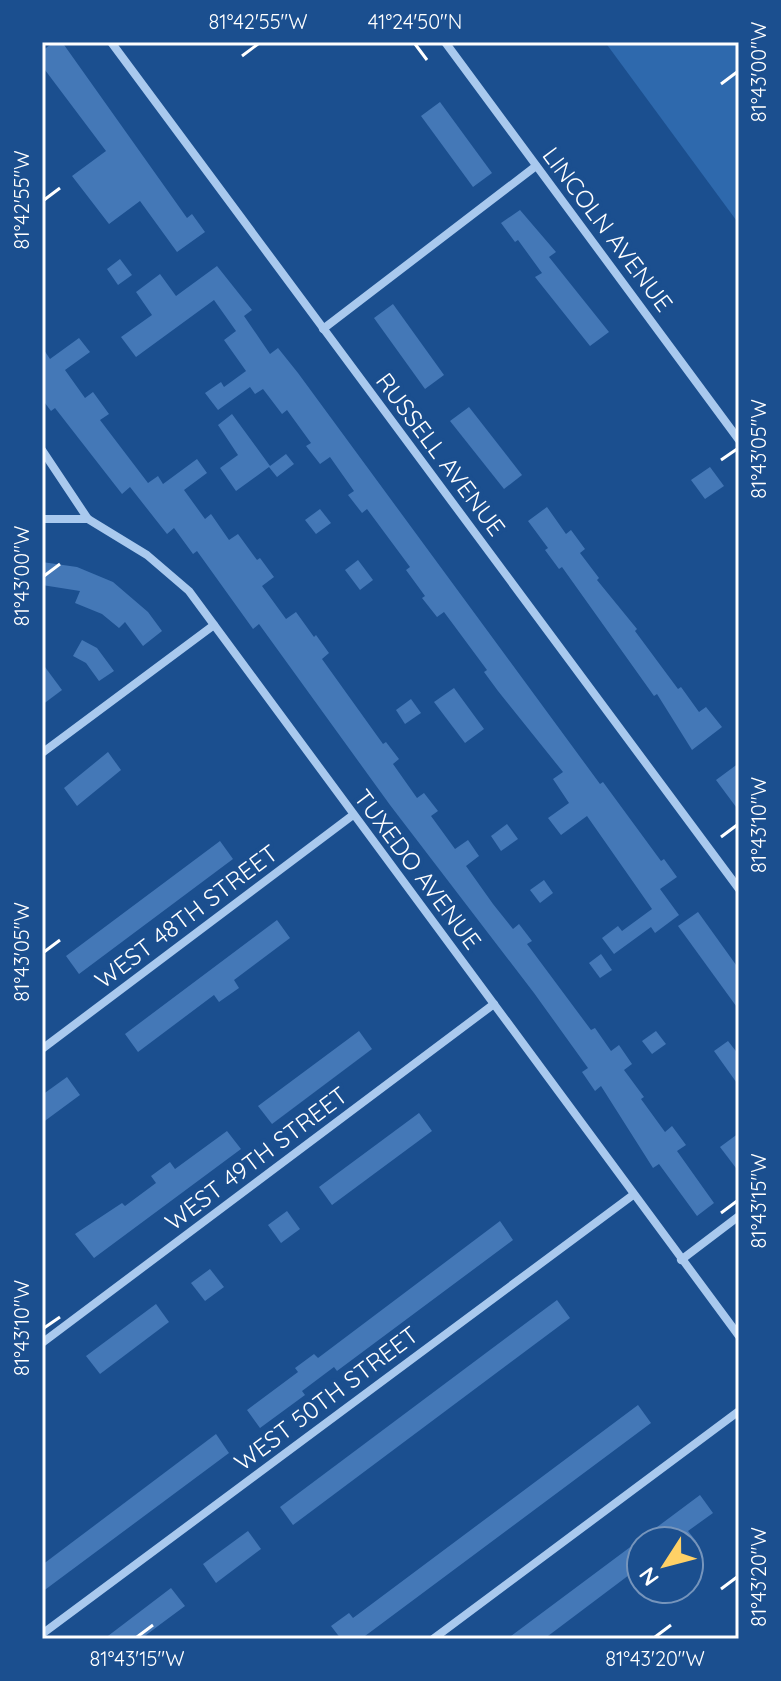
<svg xmlns="http://www.w3.org/2000/svg" width="781" height="1681" viewBox="0 0 781 1681" font-family="Quicksand,sans-serif">
  <style>
    .green { fill: #2e69ad }
    .building { fill: #4478b7 }
    .lines { fill: none; stroke-linecap: round; stroke-linejoin: round }
    .street { stroke: #a9c9ee; stroke-width: 8 }
    .ticks { fill: none; stroke: #fff; stroke-width: 3 }
    .labels { text-anchor: middle; dominant-baseline: central; stroke-width: 8; stroke-linejoin: round; paint-order: stroke }
    .street-label { font-size: 24px; fill: #fff; stroke: #1b4f8f }
    .neatline { fill: none; stroke: #fff; stroke-width: 3 }
    .ticks-label { font-size: 20px; text-anchor: middle; fill: #fff }
  </style>
  <rect width="100%" height="100%" fill="#1b4f8f"/>
  <polygon class="green" points="605,42 739,42 739,224"/>
  <g class="building">
    <polygon points="54,42 62,42 187,218 192,214 205,232 177,252 140,201 109,224 72,176 106,151 42,66 42,51"/>
    <polygon points="440,102 492,173 473,187 421,116"/>
    <polygon points="520,210 556,252 549,257 609,332 590,346 535,277 542,273 518,240 515,242 501,223"/>
    <polygon points="120,259 132,275 118,285 107,269"/>
    <polygon points="217,266 252,310 244,316 270,354 278,348 298,373 600,784 603,782 661,861 664,859 677,877 660,889 679,915 655,933 651,927 614,954 602,938 618,926 622,931 652,909 587,816 561,835 548,818 569,803 553,779 563,772 498,691 484,672 487,670 444,612 437,617 422,598 425,596 406,570 410,567 367,509 362,513 348,495 354,491 330,457 320,464 306,446 311,443 287,410 282,414 263,389 255,394 250,387 218,410 205,393 221,382 224,387 246,371 224,340 236,331 214,300 136,357 121,337 152,315 136,292 160,274 176,296"/>
    <polygon points="393,304 444,375 425,389 374,318"/>
    <polygon points="79,338 90,352 65,370 85,398 93,392 109,414 100,420 148,483 158,476 163,484 197,459 207,473 184,490 205,519 211,514 229,540 238,534 257,560 260,558 274,577 262,586 286,619 296,612 314,637 316,635 329,653 322,659 383,744 386,742 399,759 393,764 417,798 424,793 438,811 431,816 455,849 468,840 479,856 466,866 493,904 513,929 519,924 532,941 527,944 591,1030 595,1028 611,1051 619,1045 632,1064 624,1070 644,1097 641,1099 665,1132 672,1126 686,1145 677,1151 714,1203 697,1216 659,1164 653,1168 601,1086 595,1091 582,1072 588,1068 534,993 390,805 259,624 253,629 197,551 193,554 174,528 167,534 130,487 122,494 55,408 51,411 42,399 42,347 50,359"/>
    <polygon points="469,407 522,475 504,489 450,421"/>
    <polygon points="232,414 270,466 286,454 294,464 277,477 269,467 236,491 220,468 238,455 218,425"/>
    <polygon points="710,467 724,486 705,499 691,480"/>
    <polygon points="547,507 566,534 571,530 585,549 580,553 599,578 597,580 637,629 635,631 678,689 681,687 699,712 706,707 722,727 692,750 657,694 654,696 562,567 559,569 545,550 548,548 528,521"/>
    <polygon points="320,509 331,523 316,534 305,520"/>
    <polygon points="358,560 373,580 360,590 345,570"/>
    <polygon points="42,562 77,567 113,582 148,612 162,631 143,646 125,622 119,628 102,614 75,603 80,591 42,585"/>
    <polygon points="82,640 97,648 114,671 99,681 86,663 73,656"/>
    <polygon points="42,663 62,690 42,705"/>
    <polygon points="454,688 484,729 465,743 434,702"/>
    <polygon points="411,699 421,713 405,724 396,710"/>
    <polygon points="108,752 121,770 77,806 64,788"/>
    <polygon points="739,763 739,811 716,780"/>
    <polygon points="507,824 518,839 501,851 491,836"/>
    <polygon points="220,841 233,859 79,974 66,956"/>
    <polygon points="544,880 553,893 540,903 530,890"/>
    <polygon points="698,912 739,969 739,1010 678,926"/>
    <polygon points="277,920 290,938 234,980 239,988 219,1002 214,995 138,1052 125,1034"/>
    <polygon points="601,954 612,970 600,978 589,963"/>
    <polygon points="359,1031 372,1049 272,1124 258,1106"/>
    <polygon points="656,1031 666,1044 652,1054 642,1041"/>
    <polygon points="728,1041 739,1055 739,1086 714,1051"/>
    <polygon points="67,1077 80,1095 42,1123 42,1095"/>
    <polygon points="419,1113 432,1131 332,1205 319,1187"/>
    <polygon points="227,1131 241,1149 94,1258 75,1234 122,1203 125,1206 156,1183 151,1176 170,1162 175,1169"/>
    <polygon points="739,1133 739,1172 720,1147"/>
    <polygon points="287,1211 300,1229 281,1243 268,1225"/>
    <polygon points="500,1221 513,1240 337,1371 334,1367 302,1391 305,1395 260,1428 247,1410 298,1372 295,1368 314,1354 318,1358"/>
    <polygon points="210,1269 224,1287 205,1301 191,1283"/>
    <polygon points="557,1300 570,1318 293,1525 280,1507"/>
    <polygon points="156,1304 169,1322 100,1374 86,1356"/>
    <polygon points="638,1405 651,1423 361,1639 341,1639 331,1626 349,1613 353,1618"/>
    <polygon points="216,1434 229,1453 42,1592 42,1565"/>
    <polygon points="700,1495 713,1513 688,1531 696,1541 641,1541 641,1566 544,1639 507,1639"/>
    <polygon points="248,1531 261,1549 216,1583 203,1564"/>
    <polygon points="171,1588 185,1606 158,1626 141,1639 104,1639"/>
  </g>
  <g class="lines">
    <g class="street">
      <polyline points="111,42 739,889"/>
      <polyline points="445,42 739,440"/>
      <polyline points="323,329 536,166"/>
      <polyline points="42,450 88,519 147,555 189,591 739,1336"/>
      <polyline points="42,519 88,519"/>
      <polyline points="42,753 214,625"/>
      <polyline points="42,1049 353,815"/>
      <polyline points="681,1260 739,1216"/>
      <polyline points="42,1343 494,1004"/>
      <polyline points="42,1634 633,1195"/>
      <polyline points="433,1639 739,1411"/>
    </g>
  </g>
  <path class="ticks" d="M415 44 427 60M242 56 258 44M721 84 737 72M44 200 60 188M721 460 737 449M44 576 60 564M721 837 737 825M44 952 60 940M721 1213 737 1201M44 1328 60 1317M721 1589 737 1577M137 1637 153 1625M655 1637 671 1625"/>
  <g class="labels">
    <g class="street-label">
      <text transform="translate(608 229) rotate(53)">LINCOLN AVENUE</text>
      <text transform="translate(441 454) rotate(53)">RUSSELL AVENUE</text>
      <text transform="translate(418 869) rotate(53)">TUXEDO AVENUE</text>
      <text transform="translate(186 916) rotate(-37)">WEST 48TH STREET</text>
      <text transform="translate(256 1158) rotate(-37)">WEST 49TH STREET</text>
      <text transform="translate(326 1398) rotate(-37)">WEST 50TH STREET</text>
    </g>
  </g>
  <rect width="781" height="1681" fill="none" stroke="#1b4f8f" stroke-width="88"/>
  <g transform="translate(665 1565) rotate(234)"><circle r="38" fill="#1b4f8f" stroke="#7695bc" stroke-width="2"/>
  <path d="M0-6L14 30L0 20L-14 30Z" fill="#ffd166"/>
  <text y="-12" font-size="22" font-weight="bold" text-anchor="middle" fill="#ffffff">N</text>
  </g>
  <rect x="44" y="44" width="693" height="1593" class="neatline"/>
  <g class="ticks-label">
    <text x="258" y="29">81°42'55"W</text>
    <text x="415" y="29">41°24'50"N</text>
    <text transform="translate(759 72) rotate(-90)" y="7">81°43'00"W</text>
    <text transform="translate(22 200) rotate(-90)" y="7">81°42'55"W</text>
    <text transform="translate(759 449) rotate(-90)" y="7">81°43'05"W</text>
    <text transform="translate(22 576) rotate(-90)" y="7">81°43'00"W</text>
    <text transform="translate(759 825) rotate(-90)" y="7">81°43'10"W</text>
    <text transform="translate(22 952) rotate(-90)" y="7">81°43'05"W</text>
    <text transform="translate(759 1201) rotate(-90)" y="7">81°43'15"W</text>
    <text transform="translate(22 1328) rotate(-90)" y="7">81°43'10"W</text>
    <text transform="translate(759 1577) rotate(-90)" y="7">81°43'20"W</text>
    <text x="137" y="1666">81°43'15"W</text>
    <text x="655" y="1666">81°43'20"W</text>
  </g>
</svg>
